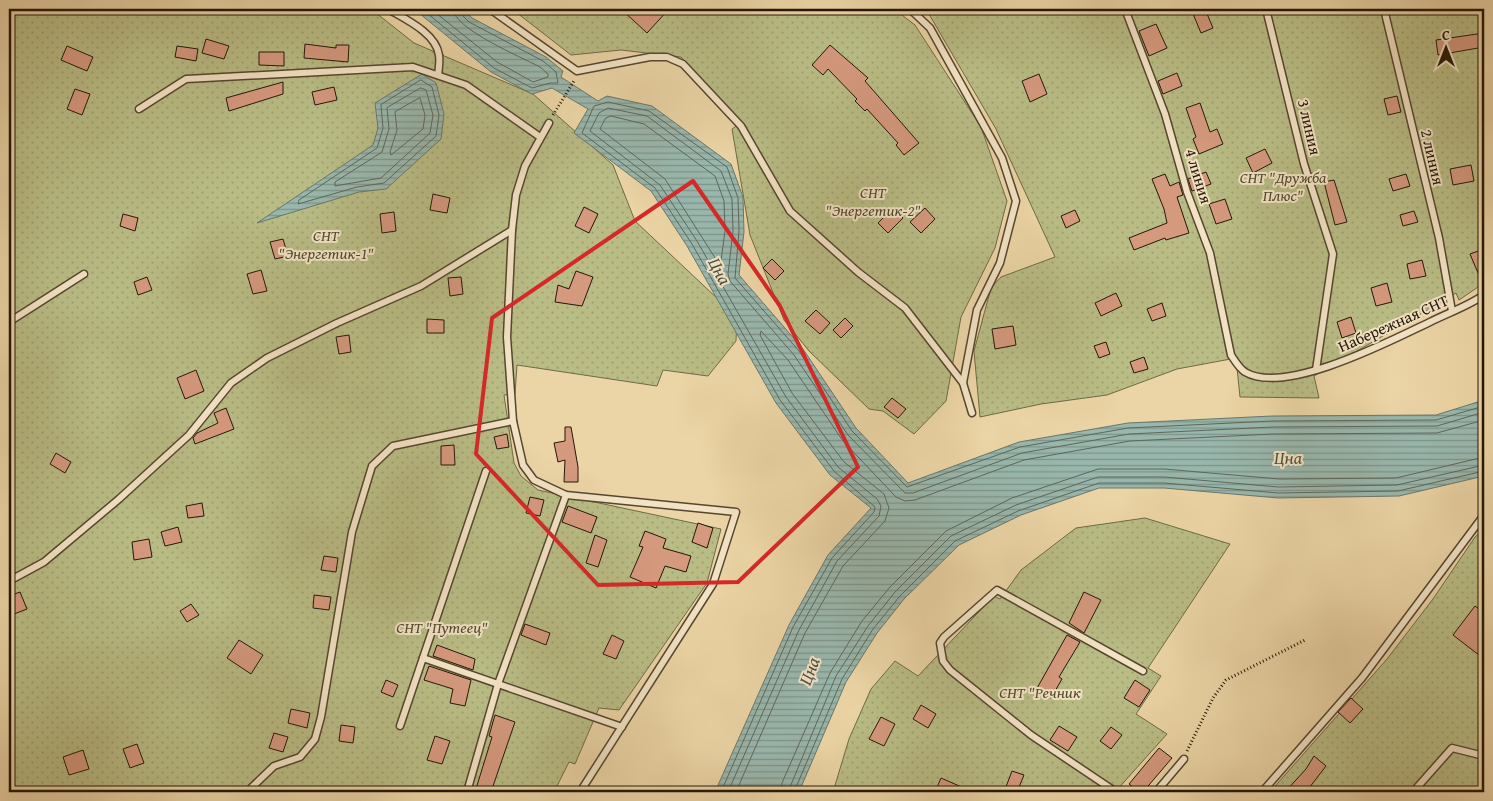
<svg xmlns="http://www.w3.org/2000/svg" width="1493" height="801" viewBox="0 0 1493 801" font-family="'Gentium Book Plus',serif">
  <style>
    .garden { fill: url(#garden-dots); stroke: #6e6a46 }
    .water { fill: url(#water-rules); stroke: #6a776b }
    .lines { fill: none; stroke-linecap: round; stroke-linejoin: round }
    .shore { stroke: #5e675a; stroke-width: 1 }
    .building { fill: #d5997e; stroke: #241708 }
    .lane-casing { stroke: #56462f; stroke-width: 9 }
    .path { stroke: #241708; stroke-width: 3; stroke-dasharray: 1 2.5; stroke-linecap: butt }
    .lane { stroke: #f2e3c4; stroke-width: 6 }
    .marked { fill: none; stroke: #d62828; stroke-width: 4; stroke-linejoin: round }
    .labels { text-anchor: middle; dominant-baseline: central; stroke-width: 4; stroke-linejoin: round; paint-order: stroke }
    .street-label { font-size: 16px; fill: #241708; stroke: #f2e3c4 }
    .park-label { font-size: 16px; font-style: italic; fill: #51492e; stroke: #f2e3c4 }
    .water-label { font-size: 18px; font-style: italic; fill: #4d4f42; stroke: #f2e3c4 }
  </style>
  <defs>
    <pattern id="garden-dots" width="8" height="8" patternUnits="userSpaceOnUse" patternTransform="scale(1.25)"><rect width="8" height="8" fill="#b9bc85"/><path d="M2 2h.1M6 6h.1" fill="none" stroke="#9fa171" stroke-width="1.8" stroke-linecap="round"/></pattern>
    <pattern id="water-rules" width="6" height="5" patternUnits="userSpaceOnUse" patternTransform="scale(1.25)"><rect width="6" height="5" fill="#99b7ad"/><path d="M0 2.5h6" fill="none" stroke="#7d948b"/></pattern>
  </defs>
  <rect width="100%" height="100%" fill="#ebd4a5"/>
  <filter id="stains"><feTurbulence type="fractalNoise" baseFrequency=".004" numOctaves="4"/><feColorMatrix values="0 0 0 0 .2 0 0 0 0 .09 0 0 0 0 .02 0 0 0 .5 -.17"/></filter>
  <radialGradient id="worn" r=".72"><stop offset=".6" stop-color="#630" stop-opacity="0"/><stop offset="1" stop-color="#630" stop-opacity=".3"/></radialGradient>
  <g class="garden">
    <polygon points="9,9 371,9 414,43 533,94 613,165 635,221 737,317 736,341 708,376 663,370 657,386 517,365 515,394 504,395 514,463 521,476 538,490 721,529 707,583 619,710 599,708 575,764 569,762 554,792 9,792"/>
    <polygon points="512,9 894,9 915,25 981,127 1007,201 995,248 961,317 946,401 914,434 883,411 869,409 809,351 784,320 750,235 732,129 739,124 723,103 681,57 621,50 571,55"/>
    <polygon points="926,9 1484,9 1484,283 1459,300 1456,293 1438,304 1314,376 1319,398 1240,397 1236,358 1177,369 1107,395 1041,404 980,417 974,351 991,288 1001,277 1055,257 996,129"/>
    <polygon points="1145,518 1230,544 1148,668 1161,676 1136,714 1167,734 1116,791 1113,789 1111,792 833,792 849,739 871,689 895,661 918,676 994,596 1000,599 1021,570 1076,528"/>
    <polygon points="1484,529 1484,792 1270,792 1387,659 1433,599 1475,537"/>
  </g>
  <g class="water">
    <polygon points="414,9 463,9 472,18 546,57 563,71 561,77 598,101 607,96 652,106 731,164 743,197 744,232 739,275 803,349 856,428 908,483 1019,442 1128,423 1272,416 1436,415 1484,400 1484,476 1399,496 1278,498 1164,488 1099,488 1021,515 959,545 904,599 877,633 846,682 799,792 715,792 789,625 828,555 871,508 830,475 776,403 687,246 651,191 574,133 588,109 552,88 532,94 491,72"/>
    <polygon points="422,74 436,83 444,114 441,139 386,189 359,192 257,223 373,145 378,128 375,103"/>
  </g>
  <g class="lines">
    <g class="shore">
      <polyline points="422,9 494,68 532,88 550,83 558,83 556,72 543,61 469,22 461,14 460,9"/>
      <path d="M431 9 497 62 533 82 548 77V74L540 67C521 57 454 29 453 9"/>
      <polygon points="421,80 432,87 439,115 436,136 384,183 357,187 298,204 299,200 377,148 383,128 381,105"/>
      <polygon points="421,88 426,90 433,115 430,133 381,178 335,186 335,182 382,152 389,129 387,108"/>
      <polygon points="420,98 425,115 423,129 391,155 390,152 397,130 395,112"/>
      <polygon points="611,116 644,124 715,176 724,201 725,231 721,261 717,261 665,179 600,129 605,119"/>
      <polyline points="721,792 793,627 832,558 874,512 875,507 834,471 780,400 692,244 655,188 582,133 594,106 608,102 649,111 727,167 738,198 739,231 735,278 799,351 852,431 907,487 1020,447 1128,428 1273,421 1436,420 1484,406"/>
      <polyline points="728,792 799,630 837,561 879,516 881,506 877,499 838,467 786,397 697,241 660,185 590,131 599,113 608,108 647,116 721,171 732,199 733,231 728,274 730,281 794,355 848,435 905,493 913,493 1022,453 1129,434 1273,427 1437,426 1484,412"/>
      <polyline points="736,792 805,633 843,566 885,521 889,508 884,494 844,462 792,393 760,335 761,331 788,360 843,441 896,497 905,501 915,500 1024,460 1130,441 1273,434 1437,433 1484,420"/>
      <polyline points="781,792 782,783 830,673 862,621 890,587 946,531 1012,498 1098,469 1164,469 1279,479 1396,478 1484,457"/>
      <polyline points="788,792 836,676 868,626 895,592 951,536 1016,505 1098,477 1164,477 1278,487 1397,485 1484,465"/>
      <polyline points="794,792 842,679 873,629 900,596 955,541 1018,511 1099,483 1164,483 1278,493 1398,491 1484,471"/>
    </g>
  </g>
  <g class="building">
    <polygon points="621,9 669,9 647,33"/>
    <polygon points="1191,9 1205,9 1213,28 1201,33"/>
    <polygon points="1156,24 1167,48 1149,56 1139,31"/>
    <polygon points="1484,33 1484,47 1438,55 1436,40"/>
    <polygon points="206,39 229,46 224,59 202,53"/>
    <polygon points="305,44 336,48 336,45 349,45 348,62 304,58"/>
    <polygon points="830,45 868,78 865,81 919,143 904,155 896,145 898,143 867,109 865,111 855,101 857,99 828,69 823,75 812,65"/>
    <polygon points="67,46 93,57 87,71 61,60"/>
    <polygon points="177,46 198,49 196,61 175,57"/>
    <polygon points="259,52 284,52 284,66 259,65"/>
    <polygon points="1177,73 1182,86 1163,94 1158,81"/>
    <polygon points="1039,74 1047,94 1030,102 1022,81"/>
    <polygon points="283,82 283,94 229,111 226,98"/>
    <polygon points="334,87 337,100 315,105 312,92"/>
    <polygon points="75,89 90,94 82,115 67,109"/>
    <polygon points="1397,96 1401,112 1388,115 1384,99"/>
    <polygon points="1200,103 1210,132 1217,129 1223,144 1199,154 1193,139 1196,137 1186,108"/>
    <polygon points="1265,149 1272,163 1253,173 1246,158"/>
    <polygon points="1471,165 1474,181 1453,185 1450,169"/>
    <polygon points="1206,172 1211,184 1192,191 1188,179"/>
    <polygon points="1165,174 1170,186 1179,182 1183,195 1177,197 1189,233 1166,240 1165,238 1134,250 1129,238 1167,223 1164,209 1152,179"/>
    <polygon points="1406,174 1410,186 1393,191 1389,179"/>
    <polygon points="1334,180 1347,222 1335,225 1324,182"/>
    <polygon points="433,194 450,198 447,213 430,210"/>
    <polygon points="1225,199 1232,219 1216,224 1209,204"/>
    <polygon points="584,207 598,214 589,233 575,226"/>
    <polygon points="893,208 903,218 888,233 878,223"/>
    <polygon points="925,208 935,219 921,233 910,222"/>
    <polygon points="1075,210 1080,221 1066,228 1061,216"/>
    <polygon points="1414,211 1418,222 1403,226 1400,215"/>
    <polygon points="394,212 396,231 382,233 380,214"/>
    <polygon points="123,214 138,218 135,231 120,226"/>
    <polygon points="283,239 288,256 275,259 270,242"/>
    <polygon points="1484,249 1484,287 1470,254"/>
    <polygon points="772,259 784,271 775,280 763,268"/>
    <polygon points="1422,260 1426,276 1410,279 1407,264"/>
    <polygon points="261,270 267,291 253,294 247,274"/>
    <polygon points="576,271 593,277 582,306 555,302 558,285 569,289"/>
    <polygon points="147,277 152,290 138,295 134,282"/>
    <polygon points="461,277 463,294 450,296 448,278"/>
    <polygon points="1387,283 1392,302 1376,306 1371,288"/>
    <polygon points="1116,293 1122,306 1101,316 1095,303"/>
    <polygon points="1162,303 1166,316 1152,321 1147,309"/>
    <polygon points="816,310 830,323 820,334 805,321"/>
    <polygon points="1351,317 1356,333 1342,338 1337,322"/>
    <polygon points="845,318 853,326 841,338 833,330"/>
    <polygon points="427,319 444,320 444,333 427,333"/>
    <polygon points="1013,326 1016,345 995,349 992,329"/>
    <polygon points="349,335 351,352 339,354 336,337"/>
    <polygon points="1106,342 1110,354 1099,358 1094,346"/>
    <polygon points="1144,357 1148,369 1134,373 1130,362"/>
    <polygon points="196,370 204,391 185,399 177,378"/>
    <polygon points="892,398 906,409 898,418 884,407"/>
    <polygon points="226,408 234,429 195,444 193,438 197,433 218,423 214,413"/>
    <polygon points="565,427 571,427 578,467 578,482 564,482 565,460 558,462 554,443 565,441"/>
    <polygon points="507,434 509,447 497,449 494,437"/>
    <polygon points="454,445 455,465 441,465 441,446"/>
    <polygon points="56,453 71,462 65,473 50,464"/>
    <polygon points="530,497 544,500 540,516 526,513"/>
    <polygon points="202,503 204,516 188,518 186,506"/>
    <polygon points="568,506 597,517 591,533 562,522"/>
    <polygon points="698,523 713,528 707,548 692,542"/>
    <polygon points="178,527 182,542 165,546 161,532"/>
    <polygon points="645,531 666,539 663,548 691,556 686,572 665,566 656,588 630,577 643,547 639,546"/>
    <polygon points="595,535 607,540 598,567 586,563"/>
    <polygon points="149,539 152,557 134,560 132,542"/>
    <polygon points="324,556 338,558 336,572 321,570"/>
    <polygon points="20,592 27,609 9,616 9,596"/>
    <polygon points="1084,592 1101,600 1084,633 1069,623"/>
    <polygon points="314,595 331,597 329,610 313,608"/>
    <polygon points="191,604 199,615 187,622 180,611"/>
    <polygon points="1475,606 1484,613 1484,659 1453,635"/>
    <polygon points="525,624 550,633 546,645 521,635"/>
    <polygon points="612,635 624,641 616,659 603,654"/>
    <polygon points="1067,635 1080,642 1059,677 1062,679 1051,698 1036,690"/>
    <polygon points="239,640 263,655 251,674 227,658"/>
    <polygon points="437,645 475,659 473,670 433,656"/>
    <polygon points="429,666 471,680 465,706 450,703 453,689 424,680"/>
    <polygon points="386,680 398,685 393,697 381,692"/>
    <polygon points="1135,680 1150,690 1139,707 1124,698"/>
    <polygon points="1351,698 1363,709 1350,723 1338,712"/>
    <polygon points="921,705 936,714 928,728 913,719"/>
    <polygon points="291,709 310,713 307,728 288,723"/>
    <polygon points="495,715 515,722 491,792 475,792 492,737 489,736"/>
    <polygon points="881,717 895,724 884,746 869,739"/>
    <polygon points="341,725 355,727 353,743 339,741"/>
    <polygon points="1059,726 1077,737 1068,751 1050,740"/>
    <polygon points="1111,727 1122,735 1111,749 1100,741"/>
    <polygon points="274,733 288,737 283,752 269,748"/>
    <polygon points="435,736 450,741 442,764 427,760"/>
    <polygon points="137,744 144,763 130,768 123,749"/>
    <polygon points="1159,748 1172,758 1143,792 1139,792 1129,784"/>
    <polygon points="83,750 89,769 69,775 63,757"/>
    <polygon points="1314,756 1326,766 1306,792 1285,792 1306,769"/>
    <polygon points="1012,771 1024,775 1017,792 1004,792"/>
    <polygon points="941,778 973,792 935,792"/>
  </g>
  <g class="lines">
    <g class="lane-casing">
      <g id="lane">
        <path d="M388 9C405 19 436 33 439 55 440 61 439 68 438 75"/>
        <polyline points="490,9 577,71 650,57 667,57 683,64 741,126 790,211 858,272 905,308 963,383"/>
        <polyline points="910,9 930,28 1002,158 1016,201 1000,263 977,310 963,383 972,413"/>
        <path d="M1125 9 1165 114 1187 192 1210 253 1231 355C1235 361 1239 368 1245 372 1285 396 1392 340 1430 322 1448 313 1468 306 1484 295"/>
        <polyline points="1266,9 1304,164 1333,254 1316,370"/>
        <polyline points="1384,9 1439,238 1452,311"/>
        <polyline points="139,109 186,79 413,67 466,85 540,137"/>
        <polyline points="549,123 525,166 516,195 512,230 507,337 513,421 523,465 534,480 566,495 736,512 713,584 580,792"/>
        <polyline points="9,322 84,274"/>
        <polyline points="9,581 44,562 119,499 189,435 231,383 267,358 337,323 421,286 512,230"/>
        <polyline points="423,658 622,727"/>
        <polyline points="400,726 486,471"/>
        <polyline points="247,792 274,766 300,757 315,739 321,717 352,532 372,466 393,446 513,421"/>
        <polyline points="467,792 498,684 566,495"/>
        <polyline points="1116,792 1031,735 950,670 943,661 940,643 944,637 997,590 1143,671"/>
        <polyline points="1156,792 1184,759"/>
        <polyline points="1262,792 1362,678 1484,515"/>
        <polyline points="1413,792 1452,748 1484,756"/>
      </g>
    </g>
    <g class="path">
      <polyline points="553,115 574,81"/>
      <polyline points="1187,751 1213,698 1226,680 1305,640"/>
    </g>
    <use href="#lane" class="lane"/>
  </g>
  <path class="marked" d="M693 181 780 306 858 467 738 582 598 585 476 454 492 318Z"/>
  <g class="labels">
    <g class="street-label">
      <text transform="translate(1310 127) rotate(77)">3 линия</text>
      <text transform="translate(1433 157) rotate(77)">2 линия</text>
      <text transform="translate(1199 176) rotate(73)">4 линия</text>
      <text transform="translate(1393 323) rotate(-24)">Набережная СНТ</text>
    </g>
    <g class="park-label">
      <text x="1283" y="177">СНТ "Дружба<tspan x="1283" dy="18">Плюс"</tspan></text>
      <text x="873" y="192">СНТ<tspan x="873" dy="18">"Энергетик-2"</tspan></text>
      <text x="326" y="235">СНТ<tspan x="326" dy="18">"Энергетик-1"</tspan></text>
      <text x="442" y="627">СНТ "Путеец"</text>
      <text x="1040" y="692">СНТ "Речник</text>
    </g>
    <g class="water-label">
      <text transform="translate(720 271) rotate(62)">Цна</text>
      <text x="1288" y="457">Цна</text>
      <text transform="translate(809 671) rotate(-69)">Цна</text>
    </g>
  </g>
  <rect width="1493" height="801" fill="none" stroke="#ebd4a5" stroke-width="30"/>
  <rect x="10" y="10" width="1473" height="781" fill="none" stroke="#241708" stroke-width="2.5"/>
  <rect x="15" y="15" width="1463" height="771" fill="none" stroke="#241708"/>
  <g transform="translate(1446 48)" stroke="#f2e3c4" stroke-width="4" paint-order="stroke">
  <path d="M0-4L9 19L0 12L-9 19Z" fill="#241708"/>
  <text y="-8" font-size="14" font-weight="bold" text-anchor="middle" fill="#241708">С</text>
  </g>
  <rect width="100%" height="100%" filter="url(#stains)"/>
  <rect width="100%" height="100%" fill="url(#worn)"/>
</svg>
